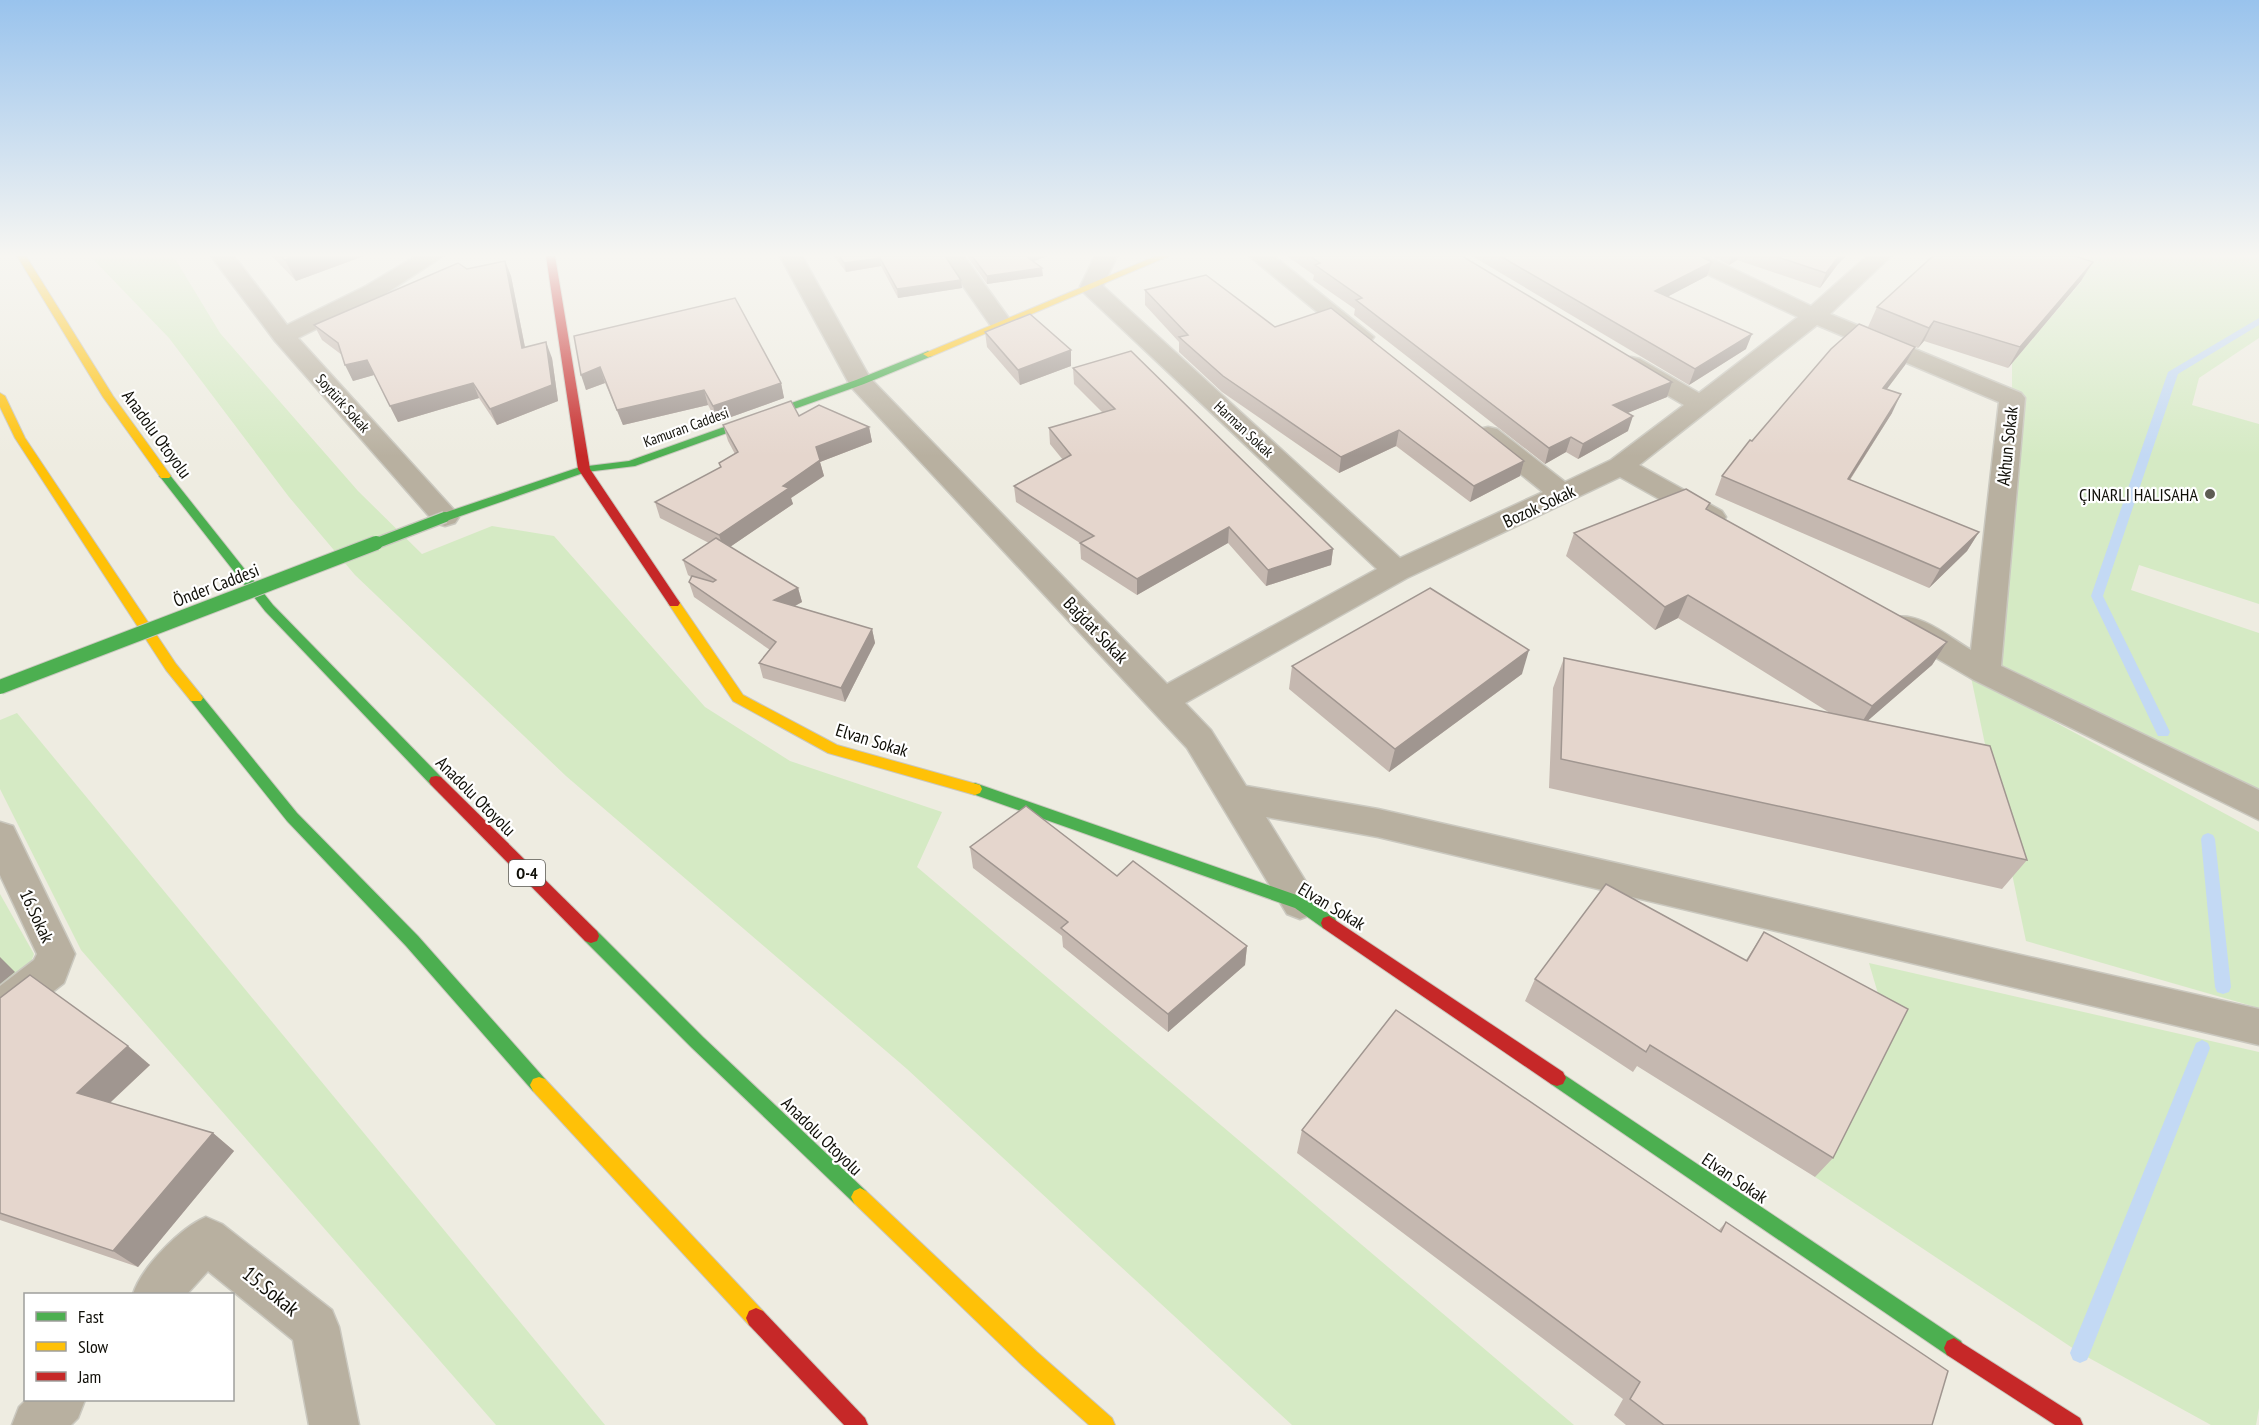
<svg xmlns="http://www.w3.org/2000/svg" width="2259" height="1425" viewBox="0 0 2259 1425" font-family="'PT Sans Narrow',sans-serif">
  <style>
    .green { fill: #d5eac4 }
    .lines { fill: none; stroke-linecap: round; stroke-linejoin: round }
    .stream { fill: #c3d9f4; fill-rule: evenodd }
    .street-casing { stroke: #cac8bf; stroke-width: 3 }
    .fast-casing { stroke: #cac8bf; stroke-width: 2 }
    .slow-casing { stroke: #cac8bf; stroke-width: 2 }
    .jam-casing { stroke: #cac8bf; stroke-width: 2 }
    .street { fill: #b8b0a0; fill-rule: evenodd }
    .fast { fill: #4caf50; fill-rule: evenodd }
    .slow { fill: #ffc107; fill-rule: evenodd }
    .jam { fill: #c62828; fill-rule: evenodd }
    .fast-bridge-far1-casing { stroke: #cac8bf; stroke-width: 13; stroke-linecap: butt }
    .fast-bridge-casing { stroke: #cac8bf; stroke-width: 16; stroke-linecap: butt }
    .fast-bridge-far1 { stroke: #4caf50; stroke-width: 10 }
    .fast-bridge { stroke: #4caf50; stroke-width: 14 }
    .wall { fill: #c5b8b0 }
    .shaded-wall { fill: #a09690 }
    .building { fill: #e5d6cd; stroke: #a09690; stroke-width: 1.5 }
    .poi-dot { fill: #5e5c54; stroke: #fff; stroke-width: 2 }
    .labels { text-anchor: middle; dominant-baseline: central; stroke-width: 4.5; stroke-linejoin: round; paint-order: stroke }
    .far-street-label { font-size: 15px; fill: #100f08; stroke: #fff }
    .shield { fill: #fff; stroke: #585752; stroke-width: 1.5 }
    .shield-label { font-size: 16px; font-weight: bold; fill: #100f08 }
    .street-label { font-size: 18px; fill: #100f08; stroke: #fff }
    .poi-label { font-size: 18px; fill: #100f08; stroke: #fff; text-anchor: end }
    .near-street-label { font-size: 21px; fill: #100f08; stroke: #fff }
  </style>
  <rect width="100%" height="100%" fill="#eeece1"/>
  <g class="green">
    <polygon points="91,257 174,257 220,333 358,491 422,554 492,526 554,536 705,707 790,761 942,812 917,867 1574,1425 1292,1425 907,1069 566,776 355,575 289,497 169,338"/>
    <polygon points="1998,257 2259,257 2259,338 2199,378 2192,405 2259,424 2259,604 2139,565 2131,590 2259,633 2259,794 1986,661 2012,398 2012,363 2081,282"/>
    <polygon points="1971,677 2259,832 2259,1008 2026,941"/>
    <polygon points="17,713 605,1425 496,1425 81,950 0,789 0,720"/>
    <polygon points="0,894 34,954 24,981 0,998"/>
    <polygon points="1869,963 2259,1052 2259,1408 2256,1425 2211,1425 2080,1353 1815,1177 1889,1031"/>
  </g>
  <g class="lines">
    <g class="stream">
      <polygon points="2259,318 2259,325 2178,374 2103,596 2170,732 2168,736 2158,736 2156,732 2091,596 2168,372"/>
      <polygon points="2208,833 2213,835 2215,839 2231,987 2229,992 2223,994 2217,992 2215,987 2201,839 2203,835"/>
      <polygon points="2202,1040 2208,1043 2210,1048 2090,1353 2087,1360 2080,1363 2073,1360 2070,1353 2194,1048 2196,1043"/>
    </g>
    <g class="street-casing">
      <g id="street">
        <polygon points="211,256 234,256 287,325 366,286 416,256 443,256 382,296 298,338 455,511 459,517 455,523 445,526 435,523 275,341"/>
        <path d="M780 256H802L870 378 1167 684 1377 569 1083 292 1080 287 1095 256H1117L1103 286 1400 558 1543 492 1479 441 1475 435 1479 429 1488 427 1497 429 1565 482 1611 460 1684 405 1622 369 1619 364 1622 359 1631 357 1640 359 1699 393 1798 317 1679 261 1676 256H1706L1811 306 1867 256H1891L1830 314 2021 393 2025 398 2001 666 2259 790V820L1974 680 1892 632 1888 625 1892 618C1918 610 1949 637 1971 650L1999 402 1817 325 1639 465 1722 511 1726 517 1722 523 1712 526 1702 523 1620 477 1407 578 1185 703 1211 730 1246 786 1378 809 2259 1009V1045L1378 837 1266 817 1319 903 1313 914 1300 919 1287 914 1187 748 851 387Z"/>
        <polygon points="942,256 964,256 1013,324 1009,329 993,329"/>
        <polygon points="1249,256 1274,256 1374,337 1370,342 1354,342"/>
        <polygon points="0,822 13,826 75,954 64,983 14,1022 0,1027 0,986 34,960 37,954 0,875"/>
        <path d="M206 1217 222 1224 332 1310 339 1327 359 1425H309L293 1340 208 1271 187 1294H133C141 1268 180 1228 206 1217Z"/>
        <polygon points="26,1400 85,1400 78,1418 71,1425 12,1425 19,1407"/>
      </g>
    </g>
    <g class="fast-casing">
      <g id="fast">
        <polygon points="928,351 933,354 932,356 864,384 635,466 586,472 449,520 441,520 439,517 441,514 580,467 629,461 856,380"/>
        <polygon points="165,473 169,474 273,605 441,777 443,781 441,785 431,785 265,611 161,478 159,476"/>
        <polygon points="196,693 201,695 297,813 418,936 545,1079 548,1085 545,1091 539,1093 533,1091 406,946 287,821 191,701 189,698 191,695"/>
        <polygon points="975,783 1305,898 1335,918 1337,923 1335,928 1329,930 1323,928 1295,908 970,793 968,789 970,785"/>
        <polygon points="591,929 597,931 703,1037 866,1191 869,1197 866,1203 860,1206 854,1203 691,1047 585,941 583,936 585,931"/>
        <polygon points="1557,1070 1961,1341 1964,1348 1961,1355 1954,1358 1947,1355 1551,1084 1548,1078 1551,1072"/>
      </g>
    </g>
    <g class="slow-casing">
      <g id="slow">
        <polygon points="17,256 26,256 113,396 171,476 169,478 161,478 103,397"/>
        <polygon points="1156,256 1169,256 932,356 928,357 923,354"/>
        <polygon points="0,393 5,396 25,438 176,664 201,695 203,698 201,701 191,701 166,670 15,438 0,407"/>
        <polygon points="674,599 678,600 743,695 837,745 980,785 982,789 980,793 975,795 828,753 733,701 668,603"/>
        <polygon points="539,1077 545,1079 763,1311 766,1318 763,1325 756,1328 749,1325 533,1091 530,1085 533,1079"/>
        <polygon points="860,1188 866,1191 1037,1352 1112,1418 1115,1425 1089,1425 1023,1366 854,1203 851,1197 854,1191"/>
      </g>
    </g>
    <g class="jam-casing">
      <g id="jam">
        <polygon points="546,256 555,256 590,469 678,600 680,603 678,606 670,606 578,469"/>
        <polygon points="436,776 441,777 597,931 599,936 597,941 591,943 585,941 431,785 429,781 431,777"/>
        <polygon points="1329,916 1563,1072 1566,1078 1563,1084 1557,1086 1551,1084 1323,928 1321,923 1323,918"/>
        <polygon points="756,1308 763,1311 865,1418 868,1425 844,1425 749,1325 746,1318 749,1311"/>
        <polygon points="1954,1338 2080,1418 2083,1425 2055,1425 1947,1355 1944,1348 1947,1341"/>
      </g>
    </g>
    <use href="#street" class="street"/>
    <use href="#fast" class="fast"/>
    <use href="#slow" class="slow"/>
    <use href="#jam" class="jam"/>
    <g class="fast-bridge-far1-casing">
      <polyline id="fast-bridge-far1" points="372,545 445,517"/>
    </g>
    <g class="fast-bridge-casing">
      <polyline id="fast-bridge" points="0,687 376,543"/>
    </g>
    <use href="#fast-bridge-far1" class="fast-bridge-far1"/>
    <use href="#fast-bridge" class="fast-bridge"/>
  </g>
  <g class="wall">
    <polygon points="272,256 364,256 296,281"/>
    <polygon points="834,256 945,256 961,280 962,288 898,298 881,266 846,272"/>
    <polygon points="967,256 1048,256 1033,261 1043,276 987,284"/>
    <polygon points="1287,256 1462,256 1667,397 1627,413 1628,431 1578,459 1566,452 1545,464 1354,315 1355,309 1313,280 1314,275"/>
    <polygon points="1472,256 1700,256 1707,276 1668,296 1746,349 1689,385"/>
    <polygon points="1712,256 1846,256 1838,264 1820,288 1737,260 1729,265"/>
    <polygon points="505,261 511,276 525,347 552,358 558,401 497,425 479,398 398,422 374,375 353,381 342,355 322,340 314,325 467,269"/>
    <polygon points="2081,281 2008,368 1924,341 1918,348 1868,327 1877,307"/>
    <polygon points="1145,290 1275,327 1524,461 1520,476 1470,502 1396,446 1339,473 1222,392 1179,352 1179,342 1145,305"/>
    <polygon points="985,332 1071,366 1020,385 987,347"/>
    <polygon points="574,336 781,383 784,398 717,422 708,405 623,425 605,383 586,390"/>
    <polygon points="1915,347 1905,365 1887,389 1892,413 1850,480 1979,532 1967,551 1929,588 1715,495 1722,476 1752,441"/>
    <polygon points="1073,368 1333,549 1331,565 1266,586 1228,543 1137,595 1081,559 1080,543 1016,502 1014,486 1063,460 1050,444 1049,428 1103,413 1074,384"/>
    <polygon points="799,416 869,427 872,442 820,462 824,476 791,498 793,504 730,547 798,588 802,602 795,606 872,629 875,643 845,702 763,678 759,663 770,650 694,597 689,582 691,577 688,575 683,560 709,543 660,518 655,502 721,468 719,463 735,454 728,441 723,425"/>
    <polygon points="1710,503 1707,510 1947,642 1932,665 1867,721 2027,860 2002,889 1549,788 1553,688 1564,658 1830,713 1678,618 1655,630 1566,556 1574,533"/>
    <polygon points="1292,666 1522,674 1389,772 1289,689"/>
    <polygon points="970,847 1117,876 1247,946 1245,965 1168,1032 1063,947 1062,936 973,868"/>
    <polygon points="1764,932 1833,1158 1815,1177 1637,1066 1633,1072 1525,1001 1535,979 1746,960"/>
    <polygon points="0,998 150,1065 110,1103 213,1133 234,1151 138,1267 0,1220"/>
    <polygon points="1302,1130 1719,1230 1726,1222 1932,1425 1626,1425 1614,1415 1623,1399 1297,1153"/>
  </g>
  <g class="shaded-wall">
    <polygon points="294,256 364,256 296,281 285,260"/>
    <polygon points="1025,256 1048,256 1025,264"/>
    <polygon points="1732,256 1739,256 1737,260 1729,265"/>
    <polygon points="1839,256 1846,256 1838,264 1820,288 1826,273"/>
    <polygon points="880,258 881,266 846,272 844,263"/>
    <polygon points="505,261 511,276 528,363 522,348"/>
    <polygon points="1712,262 1707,276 1650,306 1655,291"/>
    <polygon points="2093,262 2081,281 2008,368 2020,347"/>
    <polygon points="1042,268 1043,276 987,284 987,276"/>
    <polygon points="961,280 962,288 898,298 897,289"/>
    <polygon points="1934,321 1924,341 1918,348 1929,328"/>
    <polygon points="1752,334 1746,349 1689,385 1695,369"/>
    <polygon points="546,342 552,358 558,401 497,425 490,409"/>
    <polygon points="1915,347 1905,365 1874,406 1883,388"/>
    <polygon points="1071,350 1071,366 1020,385 1018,370"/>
    <polygon points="367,360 374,375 353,381 345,365"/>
    <polygon points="600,367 605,383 586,390 581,375"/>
    <polygon points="1672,382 1667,397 1608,421 1613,405"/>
    <polygon points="473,383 479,398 398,422 390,406"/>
    <polygon points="781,383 784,398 717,422 713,406"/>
    <polygon points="704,390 708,405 623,425 617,410"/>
    <polygon points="1901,394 1892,413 1838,498 1848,479"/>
    <polygon points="1633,416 1628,431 1578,459 1583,444"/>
    <polygon points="869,427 872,442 820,462 824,476 791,498 793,504 724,551 719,535 783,486 816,447"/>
    <polygon points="1399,430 1396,446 1339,473 1341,457"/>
    <polygon points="1571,437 1566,452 1545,464 1549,448"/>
    <polygon points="1524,461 1520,476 1470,502 1474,486"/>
    <polygon points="1229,527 1228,543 1137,595 1137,579"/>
    <polygon points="1979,532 1967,551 1929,588 1940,569"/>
    <polygon points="1333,549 1331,565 1266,586 1268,570"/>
    <polygon points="798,588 802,602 778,615 774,600"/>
    <polygon points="1688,595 1678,618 1655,630 1665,607"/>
    <polygon points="872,629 875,643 845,702 841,688"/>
    <polygon points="1947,642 1932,665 1857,730 1872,706"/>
    <polygon points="1529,650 1522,674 1389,772 1395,749"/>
    <polygon points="1247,946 1245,965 1168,1032 1168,1014"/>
    <polygon points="0,957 15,972 0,984"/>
    <polygon points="128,1046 150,1065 101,1111 77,1093"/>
    <polygon points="213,1133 234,1151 138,1267 113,1251"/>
  </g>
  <g class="building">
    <polygon points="281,256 294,256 285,260"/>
    <polygon points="839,256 945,256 961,280 897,289 880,258 844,263"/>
    <polygon points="972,256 1026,256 1042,268 987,276"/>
    <polygon points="1310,256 1462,256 1672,382 1613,405 1633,416 1583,444 1571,437 1549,448 1356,300 1362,298 1315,265 1320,263"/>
    <polygon points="1500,256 1700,256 1712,262 1655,291 1752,334 1695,369"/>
    <polygon points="1775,256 1839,256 1826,273"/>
    <polygon points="1933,256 2075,256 2093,262 2020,347 1934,321 1929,328 1877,307"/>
    <polygon points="505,261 522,348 546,342 552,385 490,409 473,383 390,406 367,360 345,365 338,343 314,325 458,263 467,269"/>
    <polygon points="1206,275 1275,327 1331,308 1524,461 1474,486 1399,430 1341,457 1223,376 1179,337 1188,335 1145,290"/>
    <polygon points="735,298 781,383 713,406 704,390 617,410 600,367 581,375 574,336"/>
    <polygon points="1030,314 1071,350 1018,370 985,332"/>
    <polygon points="1859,324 1915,347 1883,388 1901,394 1848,479 1979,532 1940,569 1722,476 1750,440 1752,441 1831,349"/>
    <polygon points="1131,351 1333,549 1268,570 1229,527 1137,579 1080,543 1094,536 1014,486 1071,455 1049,428 1115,409 1073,368"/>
    <polygon points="791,401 799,416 819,405 869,427 816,447 820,460 783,486 789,488 719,535 655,502 721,467 719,463 738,452 723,425"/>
    <polygon points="1686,489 1710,503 1706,509 1947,642 1872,706 1688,595 1665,607 1574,533"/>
    <polygon points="716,538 798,588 774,600 872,629 841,688 759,663 776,642 689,582 692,576 713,582 716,580 683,560"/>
    <polygon points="1430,588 1529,650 1395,749 1292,666"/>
    <polygon points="1564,658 1990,746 2027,860 1561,759"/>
    <polygon points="1026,806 1117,876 1133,861 1247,946 1168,1014 1061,928 1068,922 970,847"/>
    <polygon points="1606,884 1747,961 1764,932 1908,1009 1833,1158 1650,1045 1646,1052 1535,979"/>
    <polygon points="30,975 128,1046 77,1093 213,1133 113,1251 0,1213 0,998"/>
    <polygon points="1396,1010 1721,1232 1726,1222 1948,1371 1932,1425 1664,1425 1630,1399 1640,1382 1302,1130"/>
  </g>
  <linearGradient id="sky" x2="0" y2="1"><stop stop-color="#99c3ed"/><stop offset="0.56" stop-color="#f7f6f2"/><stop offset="1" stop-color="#f7f6f2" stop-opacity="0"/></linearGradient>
  <rect width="2259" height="456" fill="url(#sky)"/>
  <circle class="poi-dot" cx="2210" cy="494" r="6"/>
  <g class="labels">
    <g class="far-street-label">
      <text transform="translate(343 403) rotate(48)">Soytürk Sokak</text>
      <text transform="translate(686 427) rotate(-20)">Kamuran Caddesi</text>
      <text transform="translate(1244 429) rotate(43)">Harman Sokak</text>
    </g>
    <rect class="shield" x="509" y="860" width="36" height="26" rx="4.5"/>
    <g class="shield-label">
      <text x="527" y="873">O-4</text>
    </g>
    <g class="street-label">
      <text transform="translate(157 434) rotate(54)">Anadolu Otoyolu</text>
      <text transform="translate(2007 446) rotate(-84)">Akhun Sokak</text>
      <text transform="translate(1539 506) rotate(-25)">Bozok Sokak</text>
      <text transform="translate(216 585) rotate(-21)">Önder Caddesi</text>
      <text transform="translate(1096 630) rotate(46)">Bağdat Sokak</text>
      <text transform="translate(872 740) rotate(17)">Elvan Sokak</text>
      <text transform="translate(476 796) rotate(45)">Anadolu Otoyolu</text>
      <text transform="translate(1332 906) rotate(31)">Elvan Sokak</text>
      <text transform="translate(37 916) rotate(65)">16.Sokak</text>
      <text transform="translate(822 1136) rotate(44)">Anadolu Otoyolu</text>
      <text transform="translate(1735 1178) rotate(34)">Elvan Sokak</text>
    </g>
    <g class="poi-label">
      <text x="2198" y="494">ÇINARLI HALISAHA</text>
    </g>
    <g class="near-street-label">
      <text transform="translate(271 1291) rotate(39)">15.Sokak</text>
    </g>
  </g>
  <rect x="24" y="1293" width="210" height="108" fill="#ffffff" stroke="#9f9f9c" stroke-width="1.5"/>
  <rect x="36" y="1312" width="30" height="9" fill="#4caf50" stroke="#9f9f9c" stroke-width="1.5"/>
  <text x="78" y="1323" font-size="18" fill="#100f08">Fast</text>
  <rect x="36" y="1342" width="30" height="9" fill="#ffc107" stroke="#9f9f9c" stroke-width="1.5"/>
  <text x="78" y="1353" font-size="18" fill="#100f08">Slow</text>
  <rect x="36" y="1372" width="30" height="9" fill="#c62828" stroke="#9f9f9c" stroke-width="1.5"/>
  <text x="78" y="1383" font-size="18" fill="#100f08">Jam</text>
</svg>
